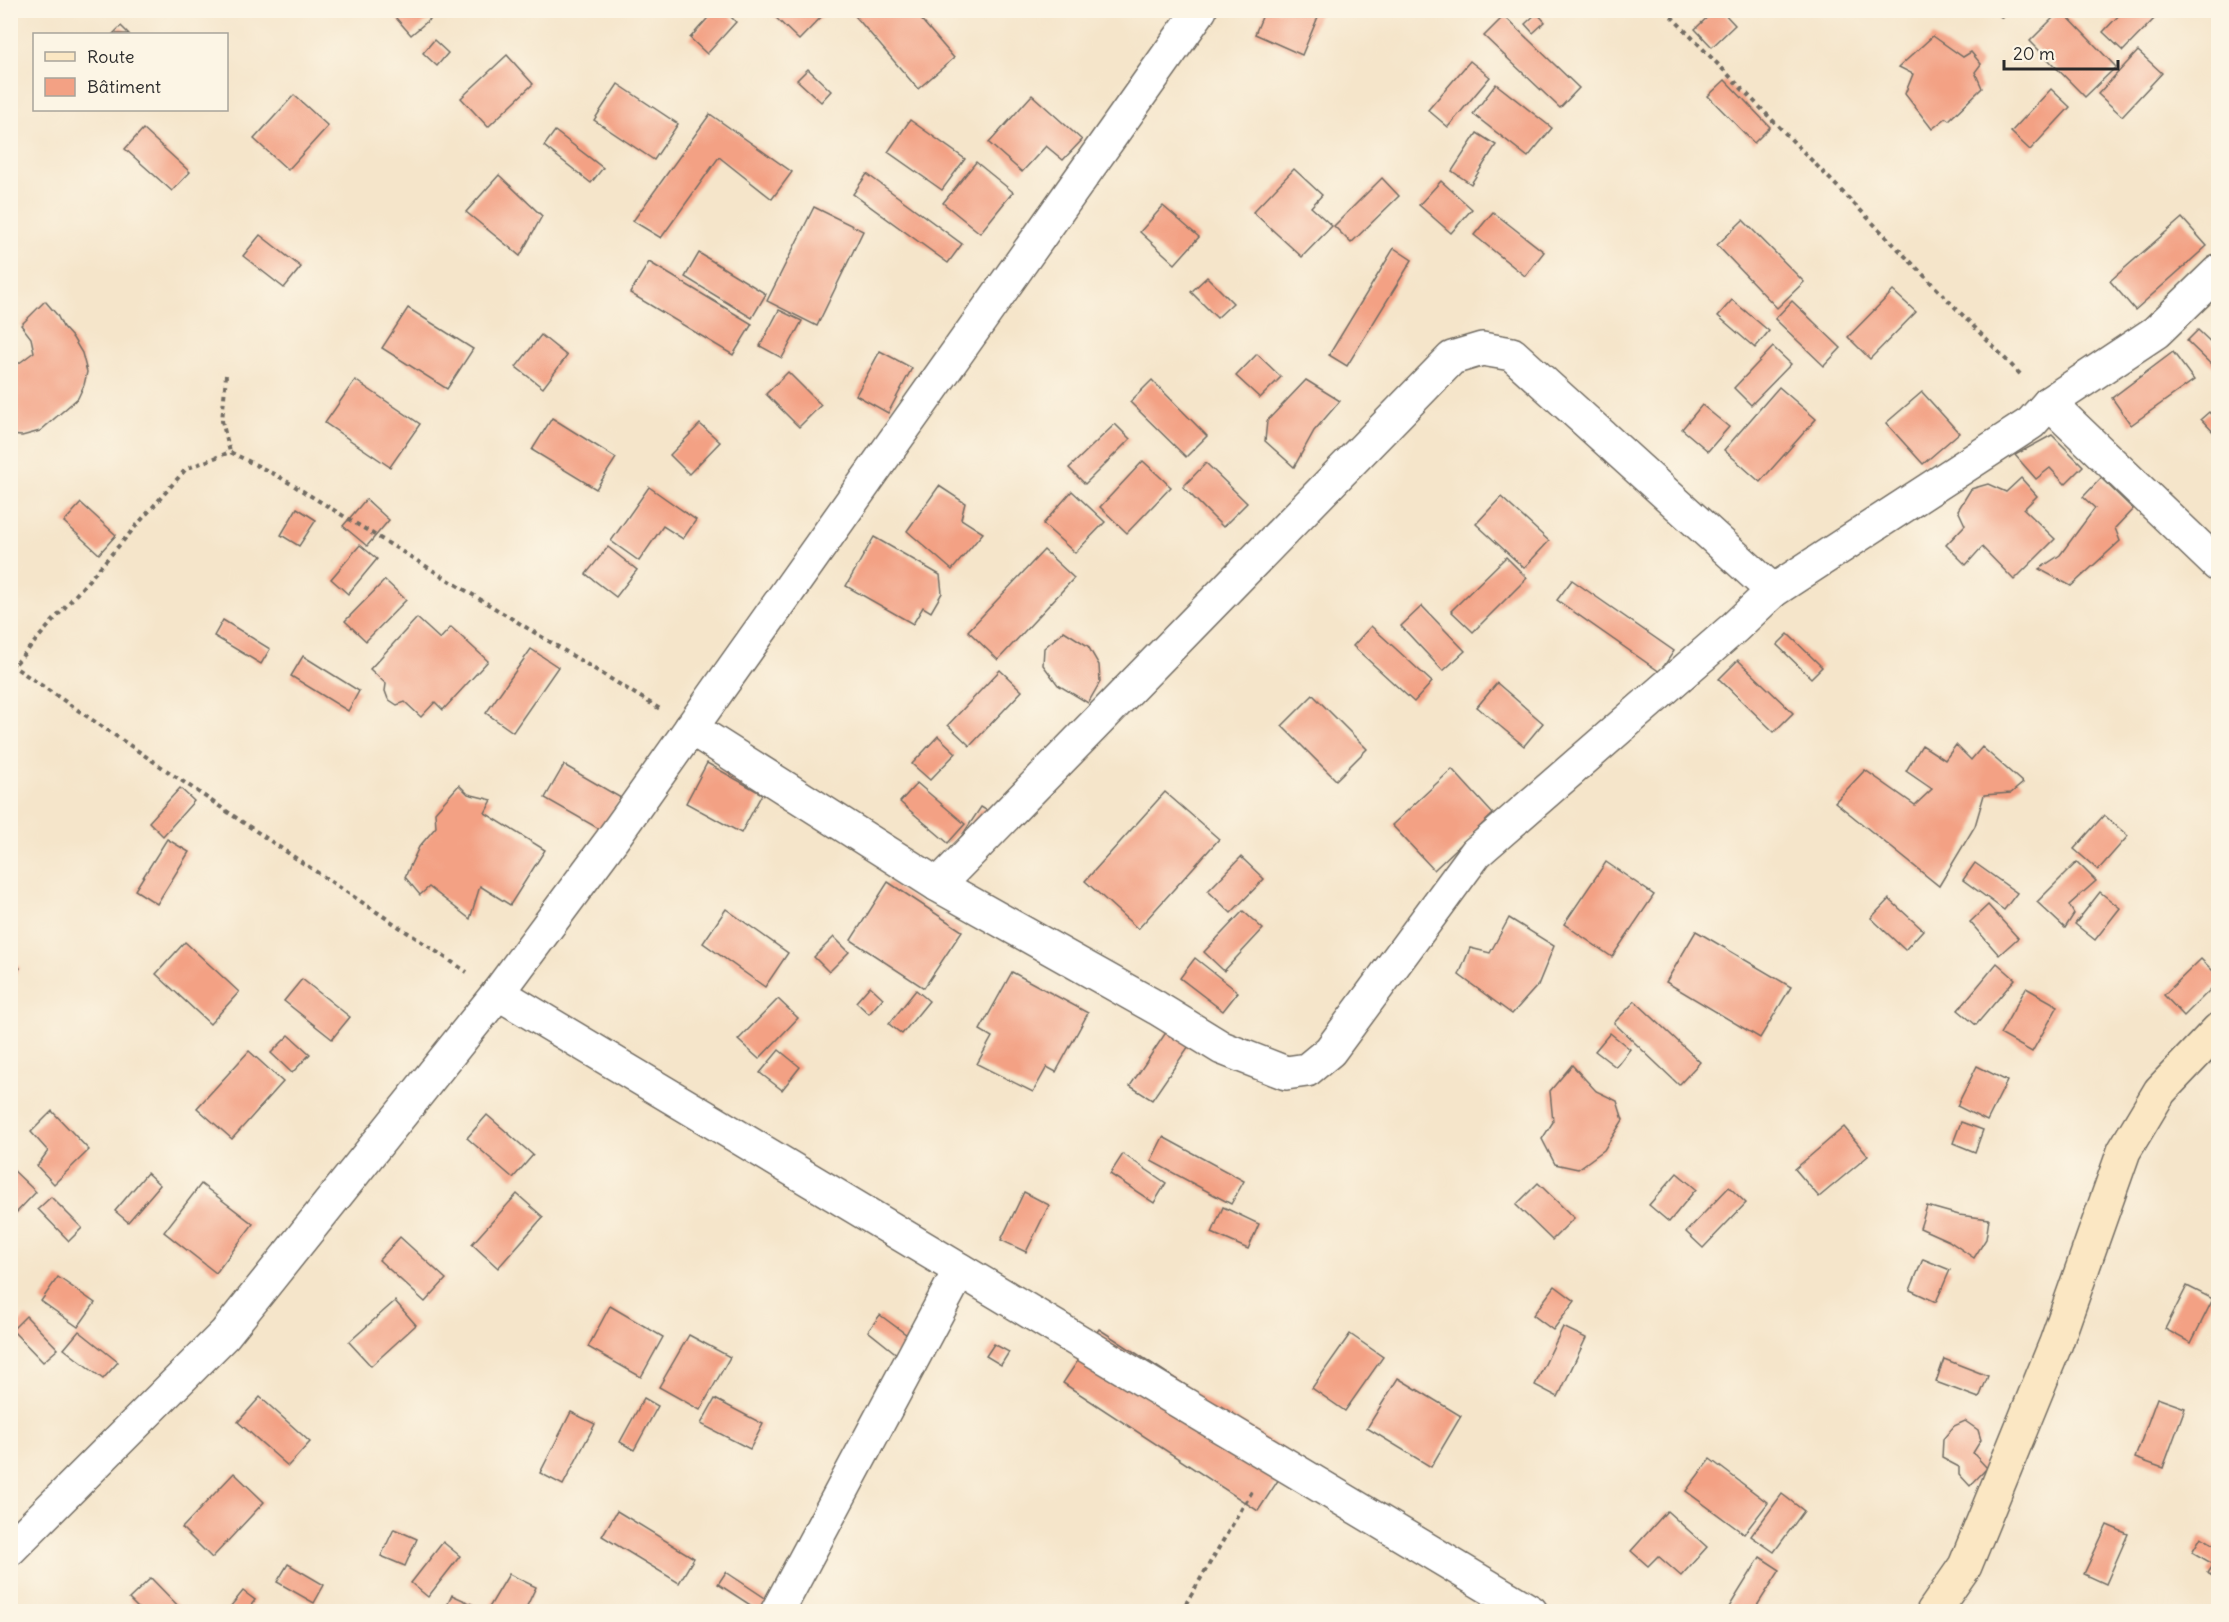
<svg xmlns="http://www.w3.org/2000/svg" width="2229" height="1622" viewBox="0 0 2229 1622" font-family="Delius,sans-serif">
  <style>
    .building { fill: #f3a184 }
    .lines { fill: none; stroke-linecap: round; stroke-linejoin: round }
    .street-casing { stroke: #726c63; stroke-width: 36 }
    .secondary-casing { stroke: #726c63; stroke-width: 36 }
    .path { stroke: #726c63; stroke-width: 4; stroke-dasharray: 4.5 4.5; stroke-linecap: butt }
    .street { stroke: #fff; stroke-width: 33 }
    .secondary { stroke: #fbe7c3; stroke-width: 33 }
  </style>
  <rect width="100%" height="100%" fill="#fcf5e5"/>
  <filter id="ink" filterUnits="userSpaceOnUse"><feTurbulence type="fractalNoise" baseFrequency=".0167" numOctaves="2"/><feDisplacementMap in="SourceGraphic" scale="12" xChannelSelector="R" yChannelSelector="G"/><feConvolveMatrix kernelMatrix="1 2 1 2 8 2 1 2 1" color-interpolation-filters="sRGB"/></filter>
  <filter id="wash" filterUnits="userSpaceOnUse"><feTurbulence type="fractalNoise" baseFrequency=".008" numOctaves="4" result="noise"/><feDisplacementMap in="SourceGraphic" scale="24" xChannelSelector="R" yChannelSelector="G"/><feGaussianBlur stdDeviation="1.35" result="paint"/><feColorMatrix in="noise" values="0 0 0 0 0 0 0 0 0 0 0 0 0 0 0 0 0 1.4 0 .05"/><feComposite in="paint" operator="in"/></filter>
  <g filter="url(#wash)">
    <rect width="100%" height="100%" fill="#f5e5ca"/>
    <g id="blocks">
      <g class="building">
        <polygon points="389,10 435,10 437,13 411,35"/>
        <polygon points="715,10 724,10 736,22 707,54 690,38"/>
        <polygon points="774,10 828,10 799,40 771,13"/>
        <polygon points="850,10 913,10 954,58 918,89"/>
        <polygon points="1265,10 1316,10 1320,12 1302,55 1255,34"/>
        <polygon points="1715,10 1721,10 1735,25 1712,47 1695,29"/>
        <polygon points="1993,10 2009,10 2002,18"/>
        <polygon points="2061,10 2116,67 2085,97 2030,41"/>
        <polygon points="2124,10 2144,10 2154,19 2123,51 2103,32"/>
        <polygon points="1537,13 1545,22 1533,33 1525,24"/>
        <polygon points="1504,16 1579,88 1560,108 1484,36"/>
        <polygon points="121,26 129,34 113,34"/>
        <polygon points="1933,36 1963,57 1971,52 1981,64 1975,72 1982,88 1949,120 1946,118 1932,129 1905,94 1913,74 1899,67"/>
        <polygon points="434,40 448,53 437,66 423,53"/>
        <polygon points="2138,51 2162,73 2122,116 2098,94"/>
        <polygon points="507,55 533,84 488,127 461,98"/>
        <polygon points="1470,61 1490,77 1448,127 1428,110"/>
        <polygon points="808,69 831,91 821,102 797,80"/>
        <polygon points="1725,80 1770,127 1754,143 1708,96"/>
        <polygon points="618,84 678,124 654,160 594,120"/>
        <polygon points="1496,84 1552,128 1528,157 1473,114"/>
        <polygon points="2051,89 2070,107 2030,150 2011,132"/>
        <polygon points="294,95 328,126 288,170 254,139"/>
        <polygon points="1032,95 1082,140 1063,160 1046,146 1022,172 989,143"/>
        <polygon points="710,114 792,172 772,199 719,157 661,238 633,221"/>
        <polygon points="910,120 965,159 942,190 888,152"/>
        <polygon points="143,129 190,172 172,191 125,149"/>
        <polygon points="555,131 603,168 591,183 544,146"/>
        <polygon points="1477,133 1496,145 1471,184 1452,171"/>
        <polygon points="976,162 1013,192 980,233 943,203"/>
        <polygon points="1294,169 1322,195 1311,207 1332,226 1302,257 1253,212"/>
        <polygon points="867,174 962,244 948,263 853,194"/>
        <polygon points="499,175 542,216 520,256 466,212"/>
        <polygon points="1382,178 1399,196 1351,243 1334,226"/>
        <polygon points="1441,181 1472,209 1451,233 1419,205"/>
        <polygon points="1163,206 1199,237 1175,264 1140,232"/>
        <polygon points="814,207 863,231 817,326 767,301"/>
        <polygon points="1493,212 1544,252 1525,276 1474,235"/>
        <polygon points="2182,218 2207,246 2135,310 2110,281"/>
        <polygon points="1743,220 1804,282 1777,308 1717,245"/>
        <polygon points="260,235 301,267 284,288 243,256"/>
        <polygon points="1394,248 1412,260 1347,366 1329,355"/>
        <polygon points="699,253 766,294 752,318 685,277"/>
        <polygon points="649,262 752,324 733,355 630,293"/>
        <polygon points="1207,277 1233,303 1217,318 1191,292"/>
        <polygon points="1893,291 1916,312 1870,359 1848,337"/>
        <polygon points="1732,300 1769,331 1755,348 1718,316"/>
        <polygon points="45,301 57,315 63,327 73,338 82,353 87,372 84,385 78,398 40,431 22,436 10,435 10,370 34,352 31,338 21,325"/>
        <polygon points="1792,301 1841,348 1824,366 1775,319"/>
        <polygon points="408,308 473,349 447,389 382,348"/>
        <polygon points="779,310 802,321 782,358 760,346"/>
        <polygon points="2198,330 2218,349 2218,366 2216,369 2187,341"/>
        <polygon points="541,335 567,356 543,388 516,367"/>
        <polygon points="1773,347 1791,364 1751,405 1734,388"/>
        <polygon points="880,351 912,368 888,413 856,395"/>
        <polygon points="2173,352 2194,380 2131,425 2112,398"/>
        <polygon points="1257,354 1281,377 1260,398 1236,376"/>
        <polygon points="788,372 821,405 799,427 766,394"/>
        <polygon points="355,380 420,424 390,467 325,423"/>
        <polygon points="1152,380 1207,436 1186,457 1130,402"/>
        <polygon points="1306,380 1340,401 1314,431 1294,467 1265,441 1267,421"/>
        <polygon points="1779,387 1816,419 1760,482 1724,450"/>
        <polygon points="1922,392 1959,433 1923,464 1886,423"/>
        <polygon points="1702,405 1729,427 1708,451 1682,429"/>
        <polygon points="2209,412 2218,423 2218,437 2201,419"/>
        <polygon points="552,418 616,458 596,489 532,450"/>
        <polygon points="700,424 720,442 689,474 670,455"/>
        <polygon points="1115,424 1130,439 1085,484 1069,468"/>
        <polygon points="2052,435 2083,466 2065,484 2050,468 2036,479 2015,455"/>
        <polygon points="1143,461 1171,487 1127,533 1100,507"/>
        <polygon points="1206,463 1247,503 1223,527 1183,487"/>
        <polygon points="2021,478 2037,496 2024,509 2055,539 2014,580 1982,547 1966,565 1946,545 1965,525 1958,510 1971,489 1988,484 2006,492"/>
        <polygon points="2101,478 2133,509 2115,528 2120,541 2071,586 2039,569 2060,555 2095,508 2083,497"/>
        <polygon points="939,486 965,503 961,519 983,533 952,570 907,531"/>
        <polygon points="649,487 696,520 683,539 663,526 639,561 611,541"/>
        <polygon points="1072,491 1105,522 1075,553 1043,524"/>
        <polygon points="1501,497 1549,541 1524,568 1476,524"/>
        <polygon points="366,499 389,520 367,546 343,526"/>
        <polygon points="81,503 116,535 99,554 64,522"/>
        <polygon points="297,508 316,520 299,546 281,535"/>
        <polygon points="874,537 940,575 942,593 931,612 923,607 913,624 846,586"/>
        <polygon points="360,545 377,559 348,594 331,579"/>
        <polygon points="608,547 637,570 616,597 586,574"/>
        <polygon points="1044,550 1074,578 998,660 968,631"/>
        <polygon points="1506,557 1527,578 1473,632 1451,611"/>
        <polygon points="385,580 406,600 366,641 345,621"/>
        <polygon points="1572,580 1674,651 1660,672 1557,600"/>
        <polygon points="1422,606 1465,651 1443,671 1401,626"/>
        <polygon points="417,618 440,639 451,627 488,661 443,710 435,702 421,717 405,702 397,705 388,699 385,691 386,684 370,669"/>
        <polygon points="223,620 270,649 261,664 214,636"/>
        <polygon points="1371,626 1432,682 1414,702 1353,646"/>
        <polygon points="1064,631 1088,646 1099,665 1100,682 1088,703 1058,685 1043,665 1044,648"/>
        <polygon points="1788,634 1822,667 1811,678 1777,645"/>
        <polygon points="531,649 558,667 513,732 486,713"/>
        <polygon points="303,656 359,691 348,711 291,676"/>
        <polygon points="1738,660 1793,713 1774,732 1719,679"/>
        <polygon points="1000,670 1022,691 970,746 948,725"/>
        <polygon points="1497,683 1543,723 1524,746 1477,707"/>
        <polygon points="1313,695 1367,749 1336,780 1282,726"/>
        <polygon points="938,736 956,753 930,780 912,764"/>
        <polygon points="1922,745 1945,760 1956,745 1971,760 1982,747 2023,783 2011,793 1984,795 1975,826 1939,886 1835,802 1865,770 1915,805 1932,789 1906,771"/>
        <polygon points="707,763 762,794 741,833 686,803"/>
        <polygon points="564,765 621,798 601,830 545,798"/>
        <polygon points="1452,769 1493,814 1434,870 1392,825"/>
        <polygon points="917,783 965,824 948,843 900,802"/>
        <polygon points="459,785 468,794 492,800 485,813 545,850 510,905 480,886 470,919 429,887 420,895 405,877 419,847 436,827 435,812"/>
        <polygon points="180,788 194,801 163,836 149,822"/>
        <polygon points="1165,792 1219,839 1138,929 1085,881"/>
        <polygon points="981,807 993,814 955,846"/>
        <polygon points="2104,815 2128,836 2098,870 2074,849"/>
        <polygon points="167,839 189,852 157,904 135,890"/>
        <polygon points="1241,857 1264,879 1231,913 1208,891"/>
        <polygon points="1606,862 1654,895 1612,957 1564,924"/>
        <polygon points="2077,862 2096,881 2069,905 2074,914 2065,928 2037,902"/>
        <polygon points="1975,863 2017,893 2004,910 1963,880"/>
        <polygon points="888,882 962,931 924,988 851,940"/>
        <polygon points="2100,892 2120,908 2095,940 2075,924"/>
        <polygon points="1889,899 1923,930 1905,950 1871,918"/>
        <polygon points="1988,905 2018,938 1999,955 1970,922"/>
        <polygon points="726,909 788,953 765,987 703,943"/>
        <polygon points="1243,911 1263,929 1224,971 1204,952"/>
        <polygon points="1509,918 1554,946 1538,985 1512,1014 1459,975 1470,948 1490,953"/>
        <polygon points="1696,931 1791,987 1760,1038 1666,982"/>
        <polygon points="834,937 849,952 829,972 814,957"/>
        <polygon points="185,942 239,992 210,1024 156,974"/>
        <polygon points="1195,958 1238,992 1223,1011 1180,978"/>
        <polygon points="2201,959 2218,976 2218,982 2184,1016 2164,995"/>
        <polygon points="10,960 20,968 10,979"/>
        <polygon points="1997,963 2015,979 1976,1025 1958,1010"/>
        <polygon points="1012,972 1088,1013 1056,1072 1047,1067 1033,1092 977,1064 992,1037 980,1030"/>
        <polygon points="302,979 350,1017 332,1039 284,1001"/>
        <polygon points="870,986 883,998 869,1014 856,1002"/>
        <polygon points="2026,988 2058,1006 2032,1052 2000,1034"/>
        <polygon points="916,990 929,1001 902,1034 889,1024"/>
        <polygon points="778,999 798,1018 759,1059 738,1040"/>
        <polygon points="1635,1001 1700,1062 1679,1085 1614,1023"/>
        <polygon points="1171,1025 1193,1040 1152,1100 1130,1086"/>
        <polygon points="1610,1033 1630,1049 1616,1067 1595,1051"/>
        <polygon points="289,1035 310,1054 292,1073 271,1053"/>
        <polygon points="779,1050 800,1067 782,1090 760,1073"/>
        <polygon points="249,1051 283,1082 232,1139 197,1108"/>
        <polygon points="1572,1065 1596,1091 1617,1101 1623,1120 1604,1150 1578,1169 1555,1164 1542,1139 1553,1122 1550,1091"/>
        <polygon points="1977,1066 2007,1081 1987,1121 1957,1106"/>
        <polygon points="52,1111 89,1150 54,1184 37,1166 48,1151 31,1132"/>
        <polygon points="487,1115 533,1155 513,1178 467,1138"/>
        <polygon points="1961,1122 1983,1130 1975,1152 1953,1143"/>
        <polygon points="1844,1127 1868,1156 1819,1197 1795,1169"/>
        <polygon points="1163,1137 1244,1181 1231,1204 1151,1161"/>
        <polygon points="1123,1154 1166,1183 1154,1203 1110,1174"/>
        <polygon points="10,1167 36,1192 15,1214 10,1210"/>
        <polygon points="147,1173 160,1185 128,1222 115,1211"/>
        <polygon points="1677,1173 1696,1189 1669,1222 1649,1205"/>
        <polygon points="1538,1183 1574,1218 1552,1240 1516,1205"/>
        <polygon points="201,1184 253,1224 216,1273 164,1232"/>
        <polygon points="1729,1187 1746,1203 1703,1248 1686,1232"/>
        <polygon points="1024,1192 1049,1205 1026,1252 1001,1240"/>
        <polygon points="517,1194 543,1217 498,1268 472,1244"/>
        <polygon points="51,1197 82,1228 69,1241 38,1209"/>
        <polygon points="1927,1206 1959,1215 1989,1219 1986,1239 1974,1258 1949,1241 1920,1228"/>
        <polygon points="1223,1207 1259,1224 1248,1249 1212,1233"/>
        <polygon points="400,1237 446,1279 425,1302 379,1260"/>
        <polygon points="1923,1259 1950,1270 1936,1302 1910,1290"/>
        <polygon points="58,1277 95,1303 78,1327 41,1301"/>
        <polygon points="1555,1286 1575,1301 1553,1330 1533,1315"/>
        <polygon points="2187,1286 2213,1299 2191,1343 2165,1329"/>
        <polygon points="395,1301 416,1325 371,1366 349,1342"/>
        <polygon points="610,1306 663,1337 641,1377 588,1347"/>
        <polygon points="880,1315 911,1338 898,1355 868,1331"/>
        <polygon points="26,1316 58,1349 43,1362 12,1330"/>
        <polygon points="1563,1327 1586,1338 1558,1397 1535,1385"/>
        <polygon points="1099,1329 1294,1456 1258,1511 1063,1383"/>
        <polygon points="79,1331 118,1362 103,1379 64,1349"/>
        <polygon points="1350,1334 1383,1357 1345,1411 1312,1388"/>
        <polygon points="689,1335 730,1357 700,1410 659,1387"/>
        <polygon points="994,1344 1009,1352 1001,1365 986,1356"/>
        <polygon points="1944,1359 1988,1376 1979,1398 1936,1382"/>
        <polygon points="1398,1378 1461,1416 1431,1467 1367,1428"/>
        <polygon points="260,1397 310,1442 288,1466 238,1422"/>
        <polygon points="644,1398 658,1406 634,1450 620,1442"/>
        <polygon points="2157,1398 2185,1408 2163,1468 2135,1458"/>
        <polygon points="715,1399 763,1424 750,1449 701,1424"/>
        <polygon points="571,1412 595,1424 563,1485 540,1473"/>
        <polygon points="1965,1421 1978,1430 1981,1440 1973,1453 1987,1468 1970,1486 1959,1474 1959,1467 1942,1458 1943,1439 1954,1426"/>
        <polygon points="1710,1459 1768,1503 1744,1534 1686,1491"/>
        <polygon points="234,1473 264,1502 212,1558 182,1528"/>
        <polygon points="1782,1494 1804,1511 1774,1552 1751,1536"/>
        <polygon points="617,1511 694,1558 679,1583 602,1536"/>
        <polygon points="1667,1511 1707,1547 1681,1576 1658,1556 1648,1566 1631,1551"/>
        <polygon points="2107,1525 2128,1534 2106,1584 2084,1574"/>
        <polygon points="394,1529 417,1539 405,1566 381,1556"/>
        <polygon points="2201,1537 2218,1547 2218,1579 2207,1573 2213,1564 2192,1552"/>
        <polygon points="443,1542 460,1556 428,1597 411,1583"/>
        <polygon points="1760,1557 1780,1570 1753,1612 1726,1612"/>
        <polygon points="288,1564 324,1585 314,1603 277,1582"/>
        <polygon points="726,1572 771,1602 761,1612 718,1584"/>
        <polygon points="509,1574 536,1587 524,1612 444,1612 452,1595 487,1611"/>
        <polygon points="151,1578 184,1612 142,1612 129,1599"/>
        <polygon points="243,1591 255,1600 246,1612 226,1612"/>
      </g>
    </g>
  </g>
  <g filter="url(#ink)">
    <use href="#blocks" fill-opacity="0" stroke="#726c63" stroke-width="1.5"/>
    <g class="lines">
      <g class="street-casing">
        <g id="street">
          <polyline points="2049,403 2218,565"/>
          <polyline points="691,728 938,885 1452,358 1482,349 1512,354 1773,591 2031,423 2049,403 2156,332 2218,272"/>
          <polyline points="938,885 1157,1008 1222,1048 1286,1073 1307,1070 1330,1051 1476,853 1735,627 1773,591"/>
          <polyline points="498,993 1531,1612"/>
          <polyline points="10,1549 225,1334 498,993 611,841 1200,10"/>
          <polyline points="777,1612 960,1270"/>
        </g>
      </g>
      <g class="secondary-casing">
        <polyline id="secondary" points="1933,1612 1965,1566 2056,1343 2124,1151 2160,1091 2218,1030"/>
      </g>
      <g class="path">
        <polyline points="1665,10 2023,377"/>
        <polyline points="226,375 222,421 230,452"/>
        <polyline points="10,664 294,857 467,972"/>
        <polyline points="10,670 186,469 230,452 278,476 660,709"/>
        <polyline points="1181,1612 1254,1488"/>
      </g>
      <use href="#street" class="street"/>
      <use href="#secondary" class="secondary"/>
    </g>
  </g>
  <rect width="2229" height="1622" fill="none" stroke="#fcf5e5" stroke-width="36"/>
  <rect x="33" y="33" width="195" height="78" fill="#fcf5e5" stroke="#a8a49b" stroke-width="1.5"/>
  <rect x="45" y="52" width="30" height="9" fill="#fbe7c3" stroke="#a8a49b" stroke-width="1.5"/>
  <text x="87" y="63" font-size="18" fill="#2b2b2b">Route</text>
  <rect x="45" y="78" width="30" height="18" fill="#f3a184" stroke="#a8a49b" stroke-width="1.5"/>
  <text x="87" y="93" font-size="18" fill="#2b2b2b">Bâtiment</text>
  <path d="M2004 60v9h114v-9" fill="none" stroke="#2b2b2b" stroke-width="3"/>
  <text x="2013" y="60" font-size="18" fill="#2b2b2b" stroke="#fcf5e5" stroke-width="4.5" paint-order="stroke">20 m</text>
</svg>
